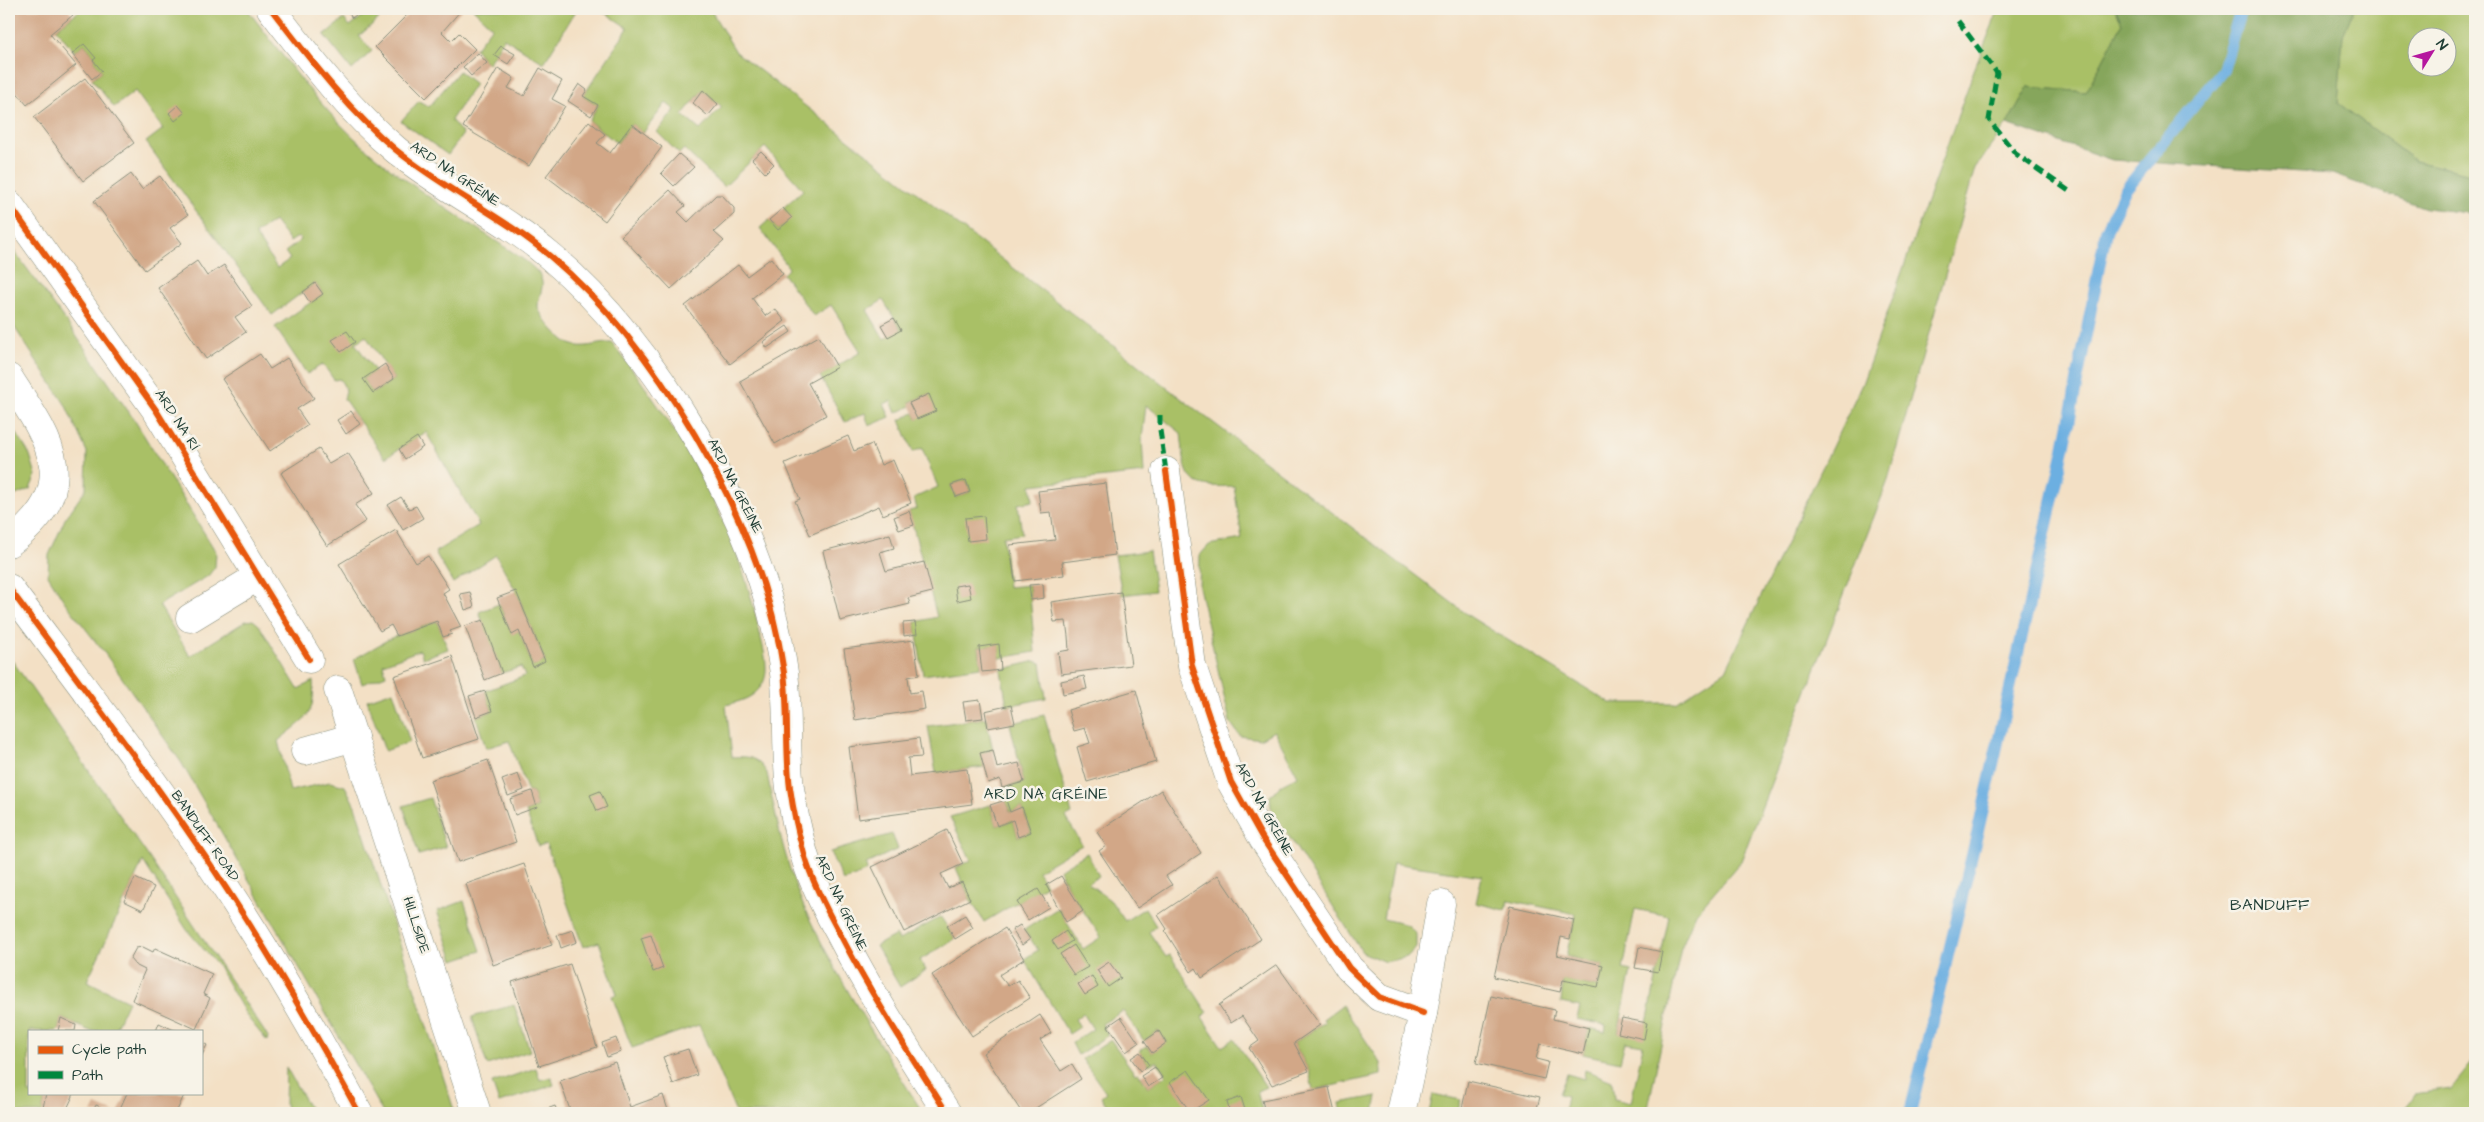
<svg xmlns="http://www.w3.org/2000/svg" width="2484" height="1122" viewBox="0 0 2484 1122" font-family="'Architects Daughter',sans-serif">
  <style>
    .green { fill: #a9c066; stroke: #647e4d; fill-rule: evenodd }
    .forest { fill: #86a65b; stroke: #527248 }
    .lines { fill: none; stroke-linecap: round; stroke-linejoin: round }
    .stream { stroke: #6cafe1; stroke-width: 12 }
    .building { fill: #d2a787 }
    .street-casing { stroke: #898e7c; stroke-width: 29 }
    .street { stroke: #fff; stroke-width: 28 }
    .quiet { stroke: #00873e; stroke-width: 5; stroke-dasharray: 10 5; stroke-linecap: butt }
    .cycleway-casing { stroke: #f7f3e8; stroke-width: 9 }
    .cycleway { stroke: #e8590c; stroke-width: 6 }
    .labels { text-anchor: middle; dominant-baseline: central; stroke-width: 5; stroke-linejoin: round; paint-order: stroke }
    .street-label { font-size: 14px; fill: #1f3d34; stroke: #f7f3e8 }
    .neighbourhood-label { font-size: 15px; letter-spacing: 1px; fill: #1f3d34; stroke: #f7f3e8 }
    .quarter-label { font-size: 16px; letter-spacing: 1px; fill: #1f3d34; stroke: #f7f3e8 }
  </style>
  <rect width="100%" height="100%" fill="#f7f3e8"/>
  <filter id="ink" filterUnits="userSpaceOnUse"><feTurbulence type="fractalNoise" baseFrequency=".02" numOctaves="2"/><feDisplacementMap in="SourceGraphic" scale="10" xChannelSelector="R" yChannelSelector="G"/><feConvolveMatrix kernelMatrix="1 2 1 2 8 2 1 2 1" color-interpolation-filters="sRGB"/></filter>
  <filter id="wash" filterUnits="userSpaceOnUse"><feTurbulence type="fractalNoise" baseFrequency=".0096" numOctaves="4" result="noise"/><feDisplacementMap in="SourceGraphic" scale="20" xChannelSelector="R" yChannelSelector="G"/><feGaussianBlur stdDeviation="1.12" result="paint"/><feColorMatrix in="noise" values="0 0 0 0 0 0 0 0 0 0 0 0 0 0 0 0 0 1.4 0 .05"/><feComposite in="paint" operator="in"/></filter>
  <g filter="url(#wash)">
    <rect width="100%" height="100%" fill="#f3e0c5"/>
    <g class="green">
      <path d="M78 9H247C285 58 322 112 371 153 420 194 475 226 527 262 531 266 538 271 540 276 546 287 538 295 538 306 538 315 562 341 570 344 585 350 597 342 612 343 680 429 738 527 760 634 763 648 770 669 763 683 755 698 741 701 726 705L732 757C750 756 757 757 767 773 777 824 788 876 811 922 843 988 885 1052 923 1113H736L699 1025 632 1048 612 996 617 994 599 942 583 947 546 844 538 846 526 812 537 807 532 791 528 792 509 741 486 748 476 717 492 711 485 691 525 676 521 667 502 673 479 612 499 604 512 634 519 631 533 667 545 661 516 591 496 555 453 583 435 552 479 525 426 432 385 458 344 399 346 390 340 379 334 380 323 364 307 374 275 327 323 294 315 283 272 315 146 142 163 129 135 91 114 107 92 79 102 71 93 60 96 58 84 44 75 52 56 29 79 11ZM274 221 290 242 299 236 301 240 285 252 290 259 277 268 255 234ZM366 336 394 379 373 393 363 379 375 371 355 343Z"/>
      <polygon points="372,9 390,9 359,36 372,51 352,70 324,35 344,19 350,26"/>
      <polygon points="473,9 577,9 544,63 504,38 488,64 475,49 492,27"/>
      <path d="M590 9H710L736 52 1170 390 1472 618 1610 703H1676L1726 670 1862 384 1974 70 1999 9H2116L2122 24 2086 92 2028 87 2007 124 1975 168 1887 483 1741 861 1696 913 1681 948 1647 1113H1564L1567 1096 1559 1094 1567 1074 1584 1079 1585 1070 1612 1081 1614 1099 1631 1103 1643 1045 1625 1042 1620 1062 1583 1054 1589 1028 1605 1032 1606 1025 1577 1019 1580 1007 1561 1003 1563 980 1598 987 1603 965 1566 956 1576 914 1509 900 1505 910 1476 903 1482 876 1393 863 1383 919 1408 925 1416 934V947L1407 957 1385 962 1362 952 1271 808 1270 796 1280 786 1298 776 1274 731 1260 739 1240 736 1230 722 1199 587 1200 555 1209 545 1242 539 1234 486C1184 489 1186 477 1181 433L1146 405 1142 439 1144 473 1031 485 1033 501 1018 504 1022 534 1003 537 1008 587 1029 585 1035 652 1000 658 998 645 979 647 981 667 923 675 915 622 937 617 909 511 917 509 914 498 938 487 922 448 913 452 900 420 914 413 917 419 929 394 910 402 911 406 896 413 891 401 884 404 890 417 869 426 865 413 845 422 820 376 861 352 831 305 814 316 783 274 789 268 760 228 769 220 778 230 791 218 783 208 803 190 765 147 724 187 684 149 679 154 657 132 675 110 666 103 643 133 632 124 617 143 589 121 598 105 583 96 628 28 607 14ZM703 90 722 107 700 130 682 115ZM883 300 901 329 884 339 867 310ZM966 480 970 492 956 497 951 485ZM1635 909 1669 916 1647 1023 1618 1033 1631 971 1623 969Z"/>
      <path d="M2354 9H2475V175L2415 161 2338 103 2343 34ZM2416 38H2446V68H2416Z"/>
      <polygon points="459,71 475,84 451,120 463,134 448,155 401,121 419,101 429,107"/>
      <path d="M9 244 70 327 135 421 216 552 215 567 208 576 159 605 190 656 246 621 253 620 259 625 298 689 313 681C316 718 304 719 278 741L290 791 330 782 345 786 355 806 455 1113H383L181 762 106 655 64 601 48 575 49 555 65 519 86 489 87 452 65 404 9 319Z"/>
      <polygon points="9,421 30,455 36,475 30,489 9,498"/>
      <polygon points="1149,551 1155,591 1122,595 1115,555"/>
      <polygon points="437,621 448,649 423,658 420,650 383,664 386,675 362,684 354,659 391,638"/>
      <polygon points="9,656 146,853 268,1037 267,1041 248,1018 218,966 187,930 143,861 87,981 128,1001 114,1031 90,1031 61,1018 58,1031 29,1031 29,1093 46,1093 42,1113 9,1113"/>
      <polygon points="1035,661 1041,663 1046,698 1007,706 1001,670"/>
      <polygon points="393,691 410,742 385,751 367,700"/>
      <polygon points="1044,715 1072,814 1066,817 1082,845 1038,871 1046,885 984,922 970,899 956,868 971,860 950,817 990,805 997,826 1013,820 1018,837 1031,832 1022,807 1010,812 1002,788 1024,782 1010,724"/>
      <polygon points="986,718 993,750 981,753 984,767 936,773 928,726"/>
      <polygon points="430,798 446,847 419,855 403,806"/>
      <polygon points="892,834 898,849 866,864 867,871 843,881 830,852"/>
      <polygon points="1087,853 1099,876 1088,883 1111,901 1125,921 1145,908 1156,926 1149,932 1166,957 1170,955 1207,1012 1202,1017 1222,1047 1234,1039 1266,1087 1257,1091 1263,1113 1112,1113 1101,1097 1106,1093 1082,1059 1111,1040 1135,1074 1138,1073 1148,1087 1166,1075 1157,1061 1149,1065 1139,1051 1147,1046 1152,1053 1166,1042 1158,1031 1144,1041 1123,1011 1102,1024 1108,1035 1078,1055 1072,1043 1093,1029 1083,1013 1075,1019 1080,1027 1069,1034 1024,959 1038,950 1024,930 1058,908 1083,949 1101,937 1071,893 1059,870"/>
      <polygon points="464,901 481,951 454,960 437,911"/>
      <polygon points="941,917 955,939 920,960 926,970 900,987 876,946 896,935 899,940"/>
      <polygon points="514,1005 530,1051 487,1065 472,1017"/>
      <polygon points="1342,1005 1381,1063 1381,1075 1313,1090 1309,1071 1294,1043 1325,1022 1323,1019"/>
      <polygon points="2475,1059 2475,1113 2402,1113 2414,1094 2451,1089"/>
      <polygon points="286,1067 312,1113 287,1113 285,1104"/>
      <polygon points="536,1068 540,1080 551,1077 554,1085 499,1103 492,1083"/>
      <polygon points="1433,1094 1461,1100 1457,1113 1429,1113"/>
      <polygon points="1377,1096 1374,1113 1342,1113 1340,1103"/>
    </g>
    <polygon class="forest" points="2116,9 2354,9 2343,35 2338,103 2415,161 2475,175 2475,214 2426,208 2332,174 2112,160 2007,124 2028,87 2086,92 2122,24"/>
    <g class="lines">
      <polyline class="stream" points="1910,1113 1980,822 2064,449 2106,231 2125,190 2223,70 2241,9"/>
    </g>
    <g id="blocks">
      <g class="building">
        <polygon points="17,9 68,9 73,15 50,34 76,65 27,105 9,83 9,15"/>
        <polygon points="346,9 364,9 352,18"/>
        <polygon points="413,9 462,9 442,32 451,41 459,33 475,49 426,98 375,47"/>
        <polygon points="84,44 96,58 93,60 102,71 92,79 72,54"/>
        <polygon points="501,46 515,54 508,64 494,55"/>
        <polygon points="478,53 487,63 471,76 463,67"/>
        <polygon points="498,68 514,78 508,88 524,96 540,68 562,81 552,99 565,106 529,166 463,127"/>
        <polygon points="85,78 134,143 83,181 34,117"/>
        <polygon points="579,84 587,90 583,96 598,105 591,116 568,101"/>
        <polygon points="703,90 718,104 708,116 693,103"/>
        <polygon points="178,105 185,113 175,121 169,113"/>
        <polygon points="589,121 605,134 597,143 610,153 632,124 662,147 605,221 546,176"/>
        <polygon points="761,151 774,164 765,173 752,159"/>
        <polygon points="679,154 694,167 674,186 661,173"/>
        <polygon points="131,174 142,189 160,176 188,215 170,228 182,243 145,270 94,201"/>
        <polygon points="670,190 685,206 678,212 688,222 716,195 722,195 734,208 734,214 714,232 724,241 671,289 621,236"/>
        <polygon points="783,208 792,218 778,230 769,220"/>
        <polygon points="771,258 783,274 752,298 765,316 775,309 785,321 730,364 685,306 738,265 747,276"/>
        <polygon points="197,261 207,276 224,265 252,306 235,317 246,332 206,359 158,288"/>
        <polygon points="315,283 323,294 310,303 303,292"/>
        <polygon points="894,318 901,330 888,337 881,325"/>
        <polygon points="787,326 791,332 767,348 763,342"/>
        <polygon points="347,331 355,342 341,352 332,340"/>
        <polygon points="819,336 837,367 808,383 826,415 775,444 740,381"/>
        <polygon points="260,354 270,369 287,358 314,398 297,409 308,425 270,451 222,379"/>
        <polygon points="385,364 394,379 373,393 363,379"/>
        <polygon points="929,394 936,411 917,419 909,403"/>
        <polygon points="351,411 360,424 346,434 337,420"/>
        <polygon points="848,436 854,451 872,444 881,465 893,460 911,503 883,515 879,506 810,535 795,501 800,499 785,463"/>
        <polygon points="417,437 423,447 405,459 399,449"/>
        <polygon points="319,449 329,464 348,453 374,493 355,505 366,521 327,546 281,473"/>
        <polygon points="966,480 970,492 956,497 951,485"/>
        <polygon points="1106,483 1115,555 1062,562 1064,575 1015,581 1010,545 1055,540 1051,512 1041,513 1038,491"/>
        <polygon points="401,497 409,509 416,506 423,518 403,530 388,505"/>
        <polygon points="909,511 914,525 899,530 894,517"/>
        <polygon points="984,516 986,539 968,541 965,518"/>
        <polygon points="396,530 416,563 428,556 449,589 443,593 461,627 450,631 452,634 443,637 437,621 397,636 391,625 380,631 339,564"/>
        <polygon points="890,534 894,548 880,552 886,571 924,562 932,592 908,598 910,604 840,621 823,551"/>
        <polygon points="968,584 971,598 957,601 955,586"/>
        <polygon points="1043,584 1044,598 1031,600 1029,585"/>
        <polygon points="516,591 545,661 533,667 519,631 512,635 497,598"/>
        <polygon points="470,592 474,607 465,610 460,594"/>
        <polygon points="1121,592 1131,665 1061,674 1058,652 1069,650 1068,636 1066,621 1054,622 1051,602"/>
        <polygon points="483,620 502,673 485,680 465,626"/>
        <polygon points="915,622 917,634 904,636 903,623"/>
        <polygon points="914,640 919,675 908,677 910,693 922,691 925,709 855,720 844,649"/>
        <polygon points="999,644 1001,670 982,672 979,647"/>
        <polygon points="452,656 479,739 422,758 394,676"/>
        <polygon points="1084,676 1087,689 1063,694 1061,681"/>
        <polygon points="1136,690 1156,762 1087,782 1077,747 1090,743 1085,728 1074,731 1068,710"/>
        <polygon points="485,691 492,711 476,717 469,696"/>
        <polygon points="980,700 983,718 966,720 963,702"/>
        <polygon points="1011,705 1015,723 988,728 985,711"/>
        <polygon points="919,738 922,757 908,758 910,776 967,769 972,804 858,819 849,747"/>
        <polygon points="993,750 997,768 1019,763 1024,782 1002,788 1000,779 988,783 980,753"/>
        <polygon points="488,760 516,842 458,862 430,780"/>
        <polygon points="518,774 524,790 508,796 502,780"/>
        <polygon points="1161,790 1201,853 1166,876 1172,885 1137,908 1099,851 1106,846 1097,832"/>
        <polygon points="532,791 537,807 515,815 510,799"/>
        <polygon points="600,791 607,807 597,811 590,795"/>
        <polygon points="1006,800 1010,812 1022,807 1031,832 1018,837 1013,820 997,826 990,805"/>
        <polygon points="947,830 963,864 941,874 948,888 962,882 970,899 904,932 872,867"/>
        <polygon points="524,864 552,945 493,965 466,884"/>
        <polygon points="1218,875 1261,939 1202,978 1196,968 1191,972 1165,931 1167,929 1158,915"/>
        <polygon points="1061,876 1083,911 1066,922 1046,885"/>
        <polygon points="135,878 154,887 143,910 124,901"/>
        <polygon points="1038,889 1049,907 1028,920 1017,902"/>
        <polygon points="1510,906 1574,920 1570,939 1561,937 1557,955 1603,965 1598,987 1563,980 1560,992 1494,977"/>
        <polygon points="965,915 973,928 955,939 947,926"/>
        <polygon points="1020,925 1030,939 1022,945 1012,930"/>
        <polygon points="1005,928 1024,959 999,975 1008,986 1018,980 1030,998 972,1036 932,975"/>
        <polygon points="573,930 577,942 561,948 557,935"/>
        <polygon points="1066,931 1072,941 1058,950 1052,941"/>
        <polygon points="651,935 663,968 653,972 641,938"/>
        <polygon points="1074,945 1088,967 1074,975 1060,954"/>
        <polygon points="143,947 153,952 155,948 212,974 203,994 210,998 196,1029 132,1000 145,970 135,965 130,959 136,948"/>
        <polygon points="1639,947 1662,952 1658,972 1635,968"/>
        <polygon points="1109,962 1121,978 1108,987 1097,970"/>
        <polygon points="570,964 597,1047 539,1066 512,982"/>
        <polygon points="1277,965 1320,1025 1294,1043 1309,1071 1272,1085 1249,1048 1259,1041 1242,1016 1231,1023 1219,1005"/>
        <polygon points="1092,976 1098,987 1085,995 1078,984"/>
        <polygon points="1491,996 1555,1010 1553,1019 1589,1028 1583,1054 1540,1044 1536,1059 1548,1062 1544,1079 1476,1063"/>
        <polygon points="1040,1015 1051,1033 1040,1040 1061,1071 1072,1064 1081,1079 1028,1113 1022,1113 983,1053"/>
        <polygon points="1121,1017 1139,1043 1126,1052 1108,1026"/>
        <polygon points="61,1018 76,1025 75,1031 58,1031"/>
        <polygon points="1622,1018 1647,1023 1644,1039 1618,1033"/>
        <polygon points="159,1023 176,1031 156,1031"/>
        <polygon points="1159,1031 1166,1043 1152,1053 1144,1041"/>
        <polygon points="616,1038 621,1052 607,1057 602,1043"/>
        <polygon points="201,1042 207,1045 201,1057"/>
        <polygon points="688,1049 697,1075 673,1084 663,1057"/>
        <polygon points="1140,1052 1149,1065 1140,1071 1131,1058"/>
        <polygon points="615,1062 630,1107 663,1095 669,1113 571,1113 560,1081"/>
        <polygon points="1155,1067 1162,1078 1148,1087 1141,1076"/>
        <polygon points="1188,1070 1209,1100 1190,1112 1170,1082"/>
        <polygon points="1468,1081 1540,1097 1536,1112 1523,1109 1522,1113 1461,1113"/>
        <polygon points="1329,1087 1335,1113 1265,1113 1262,1100"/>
        <polygon points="46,1093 72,1093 74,1094 65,1113 42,1113"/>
        <polygon points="127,1093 185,1093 176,1113 118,1113"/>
        <polygon points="1241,1097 1246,1113 1230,1113 1227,1102"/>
        <polygon points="96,1105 115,1113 92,1113"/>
        <polygon points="555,1106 558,1113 536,1113"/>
      </g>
    </g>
  </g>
  <g filter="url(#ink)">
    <use href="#blocks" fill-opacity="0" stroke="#898e7c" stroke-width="1"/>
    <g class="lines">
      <g class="street-casing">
        <g id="street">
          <path d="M271 9C309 58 348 110 396 150 445 190 503 216 551 257 610 307 656 369 695 435 738 509 772 587 784 673 789 711 785 750 790 788 793 809 798 833 804 854 812 881 826 909 840 934 872 996 910 1054 947 1113"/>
          <polyline points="9,204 156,410 309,659"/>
          <path d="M9 378C51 442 84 487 9 543"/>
          <polyline points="1166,471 1192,666 1231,782 1263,839 1349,968 1379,997 1423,1013"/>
          <path d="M9 588C82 686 157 783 224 885 273 959 317 1036 359 1113"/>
          <polyline points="190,618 259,576"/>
          <polyline points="338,690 477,1113"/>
          <polyline points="305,751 354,737"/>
          <polyline points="1401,1113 1423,1013 1441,904"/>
        </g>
      </g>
      <use href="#street" class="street"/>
      <g class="quiet">
        <polyline points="1958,21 1997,73 1989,120 2016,154 2069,191"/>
        <polyline points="1160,415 1160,430 1166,471"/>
      </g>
      <g class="cycleway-casing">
        <g id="cycleway">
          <path d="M271 9C309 58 348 110 396 150 445 190 503 216 551 257 610 307 656 369 695 435 738 509 772 587 784 673 789 711 785 750 790 788 793 809 798 833 804 854 812 881 826 909 840 934 872 996 910 1054 947 1113"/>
          <polyline points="9,204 156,410 309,659"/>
          <polyline points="1166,471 1192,666 1231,782 1263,839 1349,968 1379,997 1423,1013"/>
          <path d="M9 588C82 686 157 783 224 885 273 959 317 1036 359 1113"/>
        </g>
      </g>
      <use href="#cycleway" class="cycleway"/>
    </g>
  </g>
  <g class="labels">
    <g class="street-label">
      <text transform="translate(455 174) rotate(34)">ARD NA GRÉINE</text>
      <text transform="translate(177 420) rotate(57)">ARD NA RÍ</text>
      <text transform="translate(735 486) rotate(63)">ARD NA GRÉINE</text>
      <text transform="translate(1264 809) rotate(61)">ARD NA GRÉINE</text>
      <text transform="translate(205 836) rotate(55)">BANDUFF ROAD</text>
      <text transform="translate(841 903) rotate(65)">ARD NA GRÉINE</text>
      <text transform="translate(416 925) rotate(72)">HILLSIDE</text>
    </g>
    <g class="neighbourhood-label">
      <text x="1046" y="794">ARD NA GRÉINE</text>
    </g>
    <g class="quarter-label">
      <text x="2270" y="905">BANDUFF</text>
    </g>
  </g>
  <rect width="2484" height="1122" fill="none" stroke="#f7f3e8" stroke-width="30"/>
  <rect x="28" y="1030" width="175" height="65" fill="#f7f3e8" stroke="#a1aaa0"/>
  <rect x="38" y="1046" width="25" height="8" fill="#e8590c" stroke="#a1aaa0"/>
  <text x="72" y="1054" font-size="15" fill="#1f3d34">Cycle path</text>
  <rect x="38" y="1071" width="25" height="8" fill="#00873e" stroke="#a1aaa0"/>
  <text x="72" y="1080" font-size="15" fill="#1f3d34">Path</text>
  <g transform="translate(2432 52) rotate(53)"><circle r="24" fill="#f7f3e8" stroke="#a1aaa0"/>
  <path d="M0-4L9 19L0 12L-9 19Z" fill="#b5179e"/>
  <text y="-8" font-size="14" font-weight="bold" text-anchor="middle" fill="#1f3d34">N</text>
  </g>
</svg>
